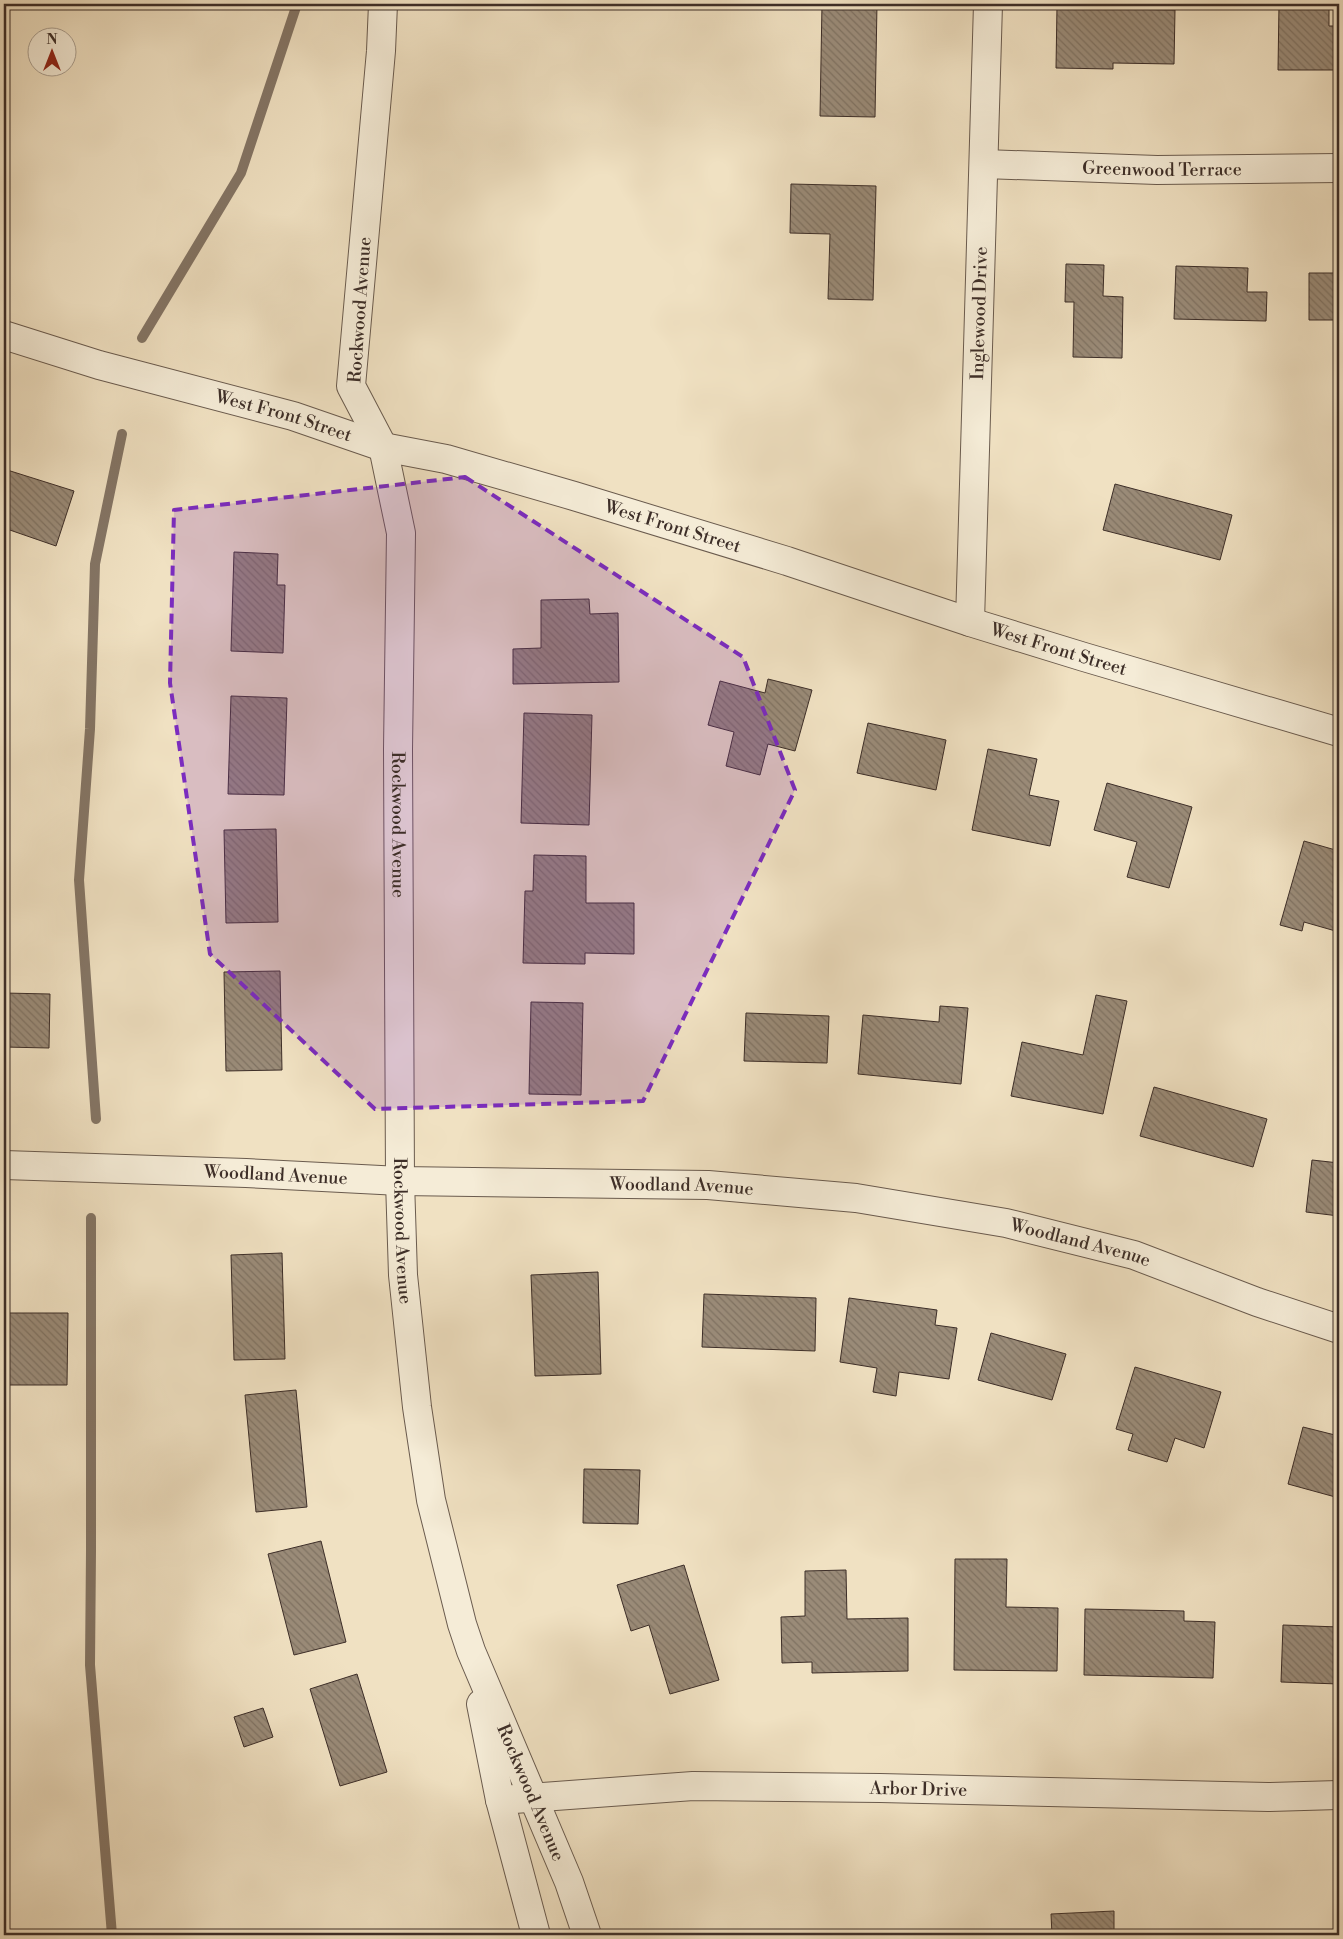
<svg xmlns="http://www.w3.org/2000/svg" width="1343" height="1939" viewBox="0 0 1343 1939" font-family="'Libre Bodoni',serif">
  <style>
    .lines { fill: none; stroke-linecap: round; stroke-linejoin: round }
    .stream { stroke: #847565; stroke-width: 10 }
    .building { fill: url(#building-back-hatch); stroke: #3d2e28 }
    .minor-casing { stroke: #6a5b4e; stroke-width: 30 }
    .minor { stroke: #f5ecd7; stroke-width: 28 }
    .marked { fill: #7b2cbf; fill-opacity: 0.2; stroke: #7b2cbf; stroke-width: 4; stroke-dasharray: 10 6; stroke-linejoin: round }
    .labels { text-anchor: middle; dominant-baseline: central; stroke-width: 4; stroke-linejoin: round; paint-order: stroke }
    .street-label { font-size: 18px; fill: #3d2e28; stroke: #f5ecd7 }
  </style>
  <defs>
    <pattern id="building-back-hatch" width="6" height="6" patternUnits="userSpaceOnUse" patternTransform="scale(1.25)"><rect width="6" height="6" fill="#9a8b78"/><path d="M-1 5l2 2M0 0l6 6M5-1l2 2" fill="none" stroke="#7f7262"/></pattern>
  </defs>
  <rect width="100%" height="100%" fill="#f0e1c2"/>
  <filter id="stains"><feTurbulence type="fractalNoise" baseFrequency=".004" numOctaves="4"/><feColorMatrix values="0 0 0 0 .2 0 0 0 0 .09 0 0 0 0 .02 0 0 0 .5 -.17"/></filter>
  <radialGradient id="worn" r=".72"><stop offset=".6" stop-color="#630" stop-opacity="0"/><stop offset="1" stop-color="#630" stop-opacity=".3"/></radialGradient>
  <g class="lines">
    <g class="stream">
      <polyline points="142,338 241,173 297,4"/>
      <polyline points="96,1119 79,880 90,729 95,564 122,434"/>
      <polyline points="91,1218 91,1551 90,1665 112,1935"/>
    </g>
  </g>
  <g class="building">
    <polygon points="822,4 877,4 875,117 820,116"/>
    <polygon points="1075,4 1116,4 1116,9 1175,10 1174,64 1113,63 1113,69 1056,68 1057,6 1075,6"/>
    <polygon points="1279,4 1329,4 1329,26 1339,26 1339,70 1278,70"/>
    <polygon points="791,184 876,186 873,300 828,299 830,234 790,233"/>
    <polygon points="1066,264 1104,265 1103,296 1123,297 1122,358 1073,357 1074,302 1065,302"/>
    <polygon points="1176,266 1248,268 1247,292 1267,292 1266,321 1174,319"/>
    <polygon points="1309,273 1339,273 1339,343 1336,343 1336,320 1309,320"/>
    <polygon points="4,469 74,491 56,546 4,528"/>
    <polygon points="1115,484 1232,515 1220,560 1103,530"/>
    <polygon points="234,552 278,554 277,585 285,585 283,653 231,651"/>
    <polygon points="589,599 590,614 618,613 619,682 513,684 513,649 541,648 541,600"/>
    <polygon points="768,679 812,690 795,751 768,744 760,775 726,766 734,732 708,725 720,681 765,693"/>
    <polygon points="231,696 287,698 284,795 228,794"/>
    <polygon points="524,713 592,715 589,825 521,823"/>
    <polygon points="868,723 946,740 936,790 857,773"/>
    <polygon points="988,749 1037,759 1029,795 1059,801 1050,846 972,830"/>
    <polygon points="1107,783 1192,807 1169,888 1127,877 1137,842 1094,830"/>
    <polygon points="276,829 278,922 226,923 224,830"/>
    <polygon points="1304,841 1339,851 1339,932 1304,922 1302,931 1280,925"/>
    <polygon points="534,855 586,856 586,903 634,903 634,954 585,953 585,964 523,963 525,891 533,891"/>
    <polygon points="280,971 282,1070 226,1071 224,972"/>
    <polygon points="4,993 50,994 49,1048 4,1047"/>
    <polygon points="1096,995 1127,1001 1103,1114 1011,1096 1022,1042 1083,1055"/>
    <polygon points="531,1002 583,1003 581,1095 529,1094"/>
    <polygon points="940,1006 968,1008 961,1084 858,1074 863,1015 939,1022"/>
    <polygon points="746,1013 829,1016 827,1063 744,1061"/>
    <polygon points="1154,1087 1267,1119 1253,1167 1140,1136"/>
    <polygon points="1312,1160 1339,1163 1339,1216 1306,1212"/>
    <polygon points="282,1253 285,1359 234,1360 231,1255"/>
    <polygon points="598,1272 601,1374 535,1376 531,1275"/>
    <polygon points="704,1294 816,1298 815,1351 702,1347"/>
    <polygon points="849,1298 937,1310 935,1325 957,1328 949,1379 899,1372 896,1396 873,1392 877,1368 840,1362"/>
    <polygon points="4,1313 68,1313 67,1385 4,1385"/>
    <polygon points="991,1333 1066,1354 1052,1400 978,1380"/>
    <polygon points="1135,1367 1221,1392 1204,1448 1175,1438 1167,1462 1128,1450 1133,1434 1116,1429"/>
    <polygon points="296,1390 307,1507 256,1512 245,1395"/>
    <polygon points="1303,1427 1339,1436 1339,1498 1288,1484"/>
    <polygon points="584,1469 640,1470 638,1524 583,1523"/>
    <polygon points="321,1541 346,1642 294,1655 268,1554"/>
    <polygon points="955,1559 1007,1559 1006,1607 1058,1608 1057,1671 954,1670"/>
    <polygon points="684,1565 719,1680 670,1694 649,1625 631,1631 617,1585"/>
    <polygon points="846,1570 847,1619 908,1618 908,1671 812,1673 812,1662 782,1663 781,1617 805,1616 805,1571"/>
    <polygon points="1085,1609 1184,1611 1184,1621 1215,1622 1213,1678 1084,1675"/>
    <polygon points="1283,1625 1339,1627 1339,1684 1281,1682"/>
    <polygon points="357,1674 387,1772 340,1786 310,1689"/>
    <polygon points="263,1708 273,1737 244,1747 234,1717"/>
    <polygon points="1114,1911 1114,1935 1052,1935 1051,1914"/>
  </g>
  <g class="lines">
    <g class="minor-casing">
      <g id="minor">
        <path id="s1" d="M383 4 381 51 351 386 383 447 401 533 398 749 400 1181 403 1275 417 1407 431 1500 462 1624 471 1651 569 1882 587 1935"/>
        <path id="s2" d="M984 164 1157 170 1339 168"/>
        <path id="s3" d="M4 335 99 365 293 416 383 447 446 459 574 496 787 561 970 622 1084 657 1339 732"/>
        <path id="s4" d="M970 622 988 4"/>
        <path id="s5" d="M4 1165 246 1173 400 1181 708 1185 856 1198 1006 1223 1134 1255 1257 1302 1339 1329"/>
        <polyline points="481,1704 500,1800 536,1935"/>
        <path id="s6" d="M500 1800 693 1786 880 1788 1268 1797 1338 1795"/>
      </g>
    </g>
    <use href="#minor" class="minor"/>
  </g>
  <path class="marked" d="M465 477 743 657 795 790 643 1101 375 1109 210 954 170 683 174 510Z"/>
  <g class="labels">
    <g class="street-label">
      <text stroke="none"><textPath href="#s2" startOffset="178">Greenwood Terrace</textPath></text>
      <text transform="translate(360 310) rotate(-86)">Rockwood Avenue</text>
      <text stroke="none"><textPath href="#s4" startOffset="309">Inglewood Drive</textPath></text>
      <text stroke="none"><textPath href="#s3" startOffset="291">West Front Street</textPath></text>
      <text stroke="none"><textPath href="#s3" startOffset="696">West Front Street</textPath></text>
      <text stroke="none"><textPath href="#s3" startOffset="1101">West Front Street</textPath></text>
      <text stroke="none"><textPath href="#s1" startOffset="832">Rockwood Avenue</textPath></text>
      <text stroke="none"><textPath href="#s5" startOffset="272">Woodland Avenue</textPath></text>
      <text stroke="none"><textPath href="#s5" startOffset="678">Woodland Avenue</textPath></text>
      <text stroke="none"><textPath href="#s1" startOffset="1238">Rockwood Avenue</textPath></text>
      <text stroke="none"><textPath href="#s5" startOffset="1082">Woodland Avenue</textPath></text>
      <text stroke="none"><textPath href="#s6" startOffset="419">Arbor Drive</textPath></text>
      <text stroke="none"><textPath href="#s1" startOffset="1819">Rockwood Avenue</textPath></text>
    </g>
  </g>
  <rect width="1343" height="1939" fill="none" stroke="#f0e1c2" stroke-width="20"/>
  <rect x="5" y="5" width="1333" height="1929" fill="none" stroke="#3d2e28" stroke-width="2.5"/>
  <rect x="10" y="10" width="1323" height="1919" fill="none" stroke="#3d2e28"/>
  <g transform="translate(52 52)"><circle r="24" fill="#f5ecd7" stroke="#aba091"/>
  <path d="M0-4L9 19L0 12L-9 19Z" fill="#8f2418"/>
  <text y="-8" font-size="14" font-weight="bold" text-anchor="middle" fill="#3d2e28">N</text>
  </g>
  <rect width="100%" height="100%" filter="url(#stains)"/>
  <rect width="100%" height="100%" fill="url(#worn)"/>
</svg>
